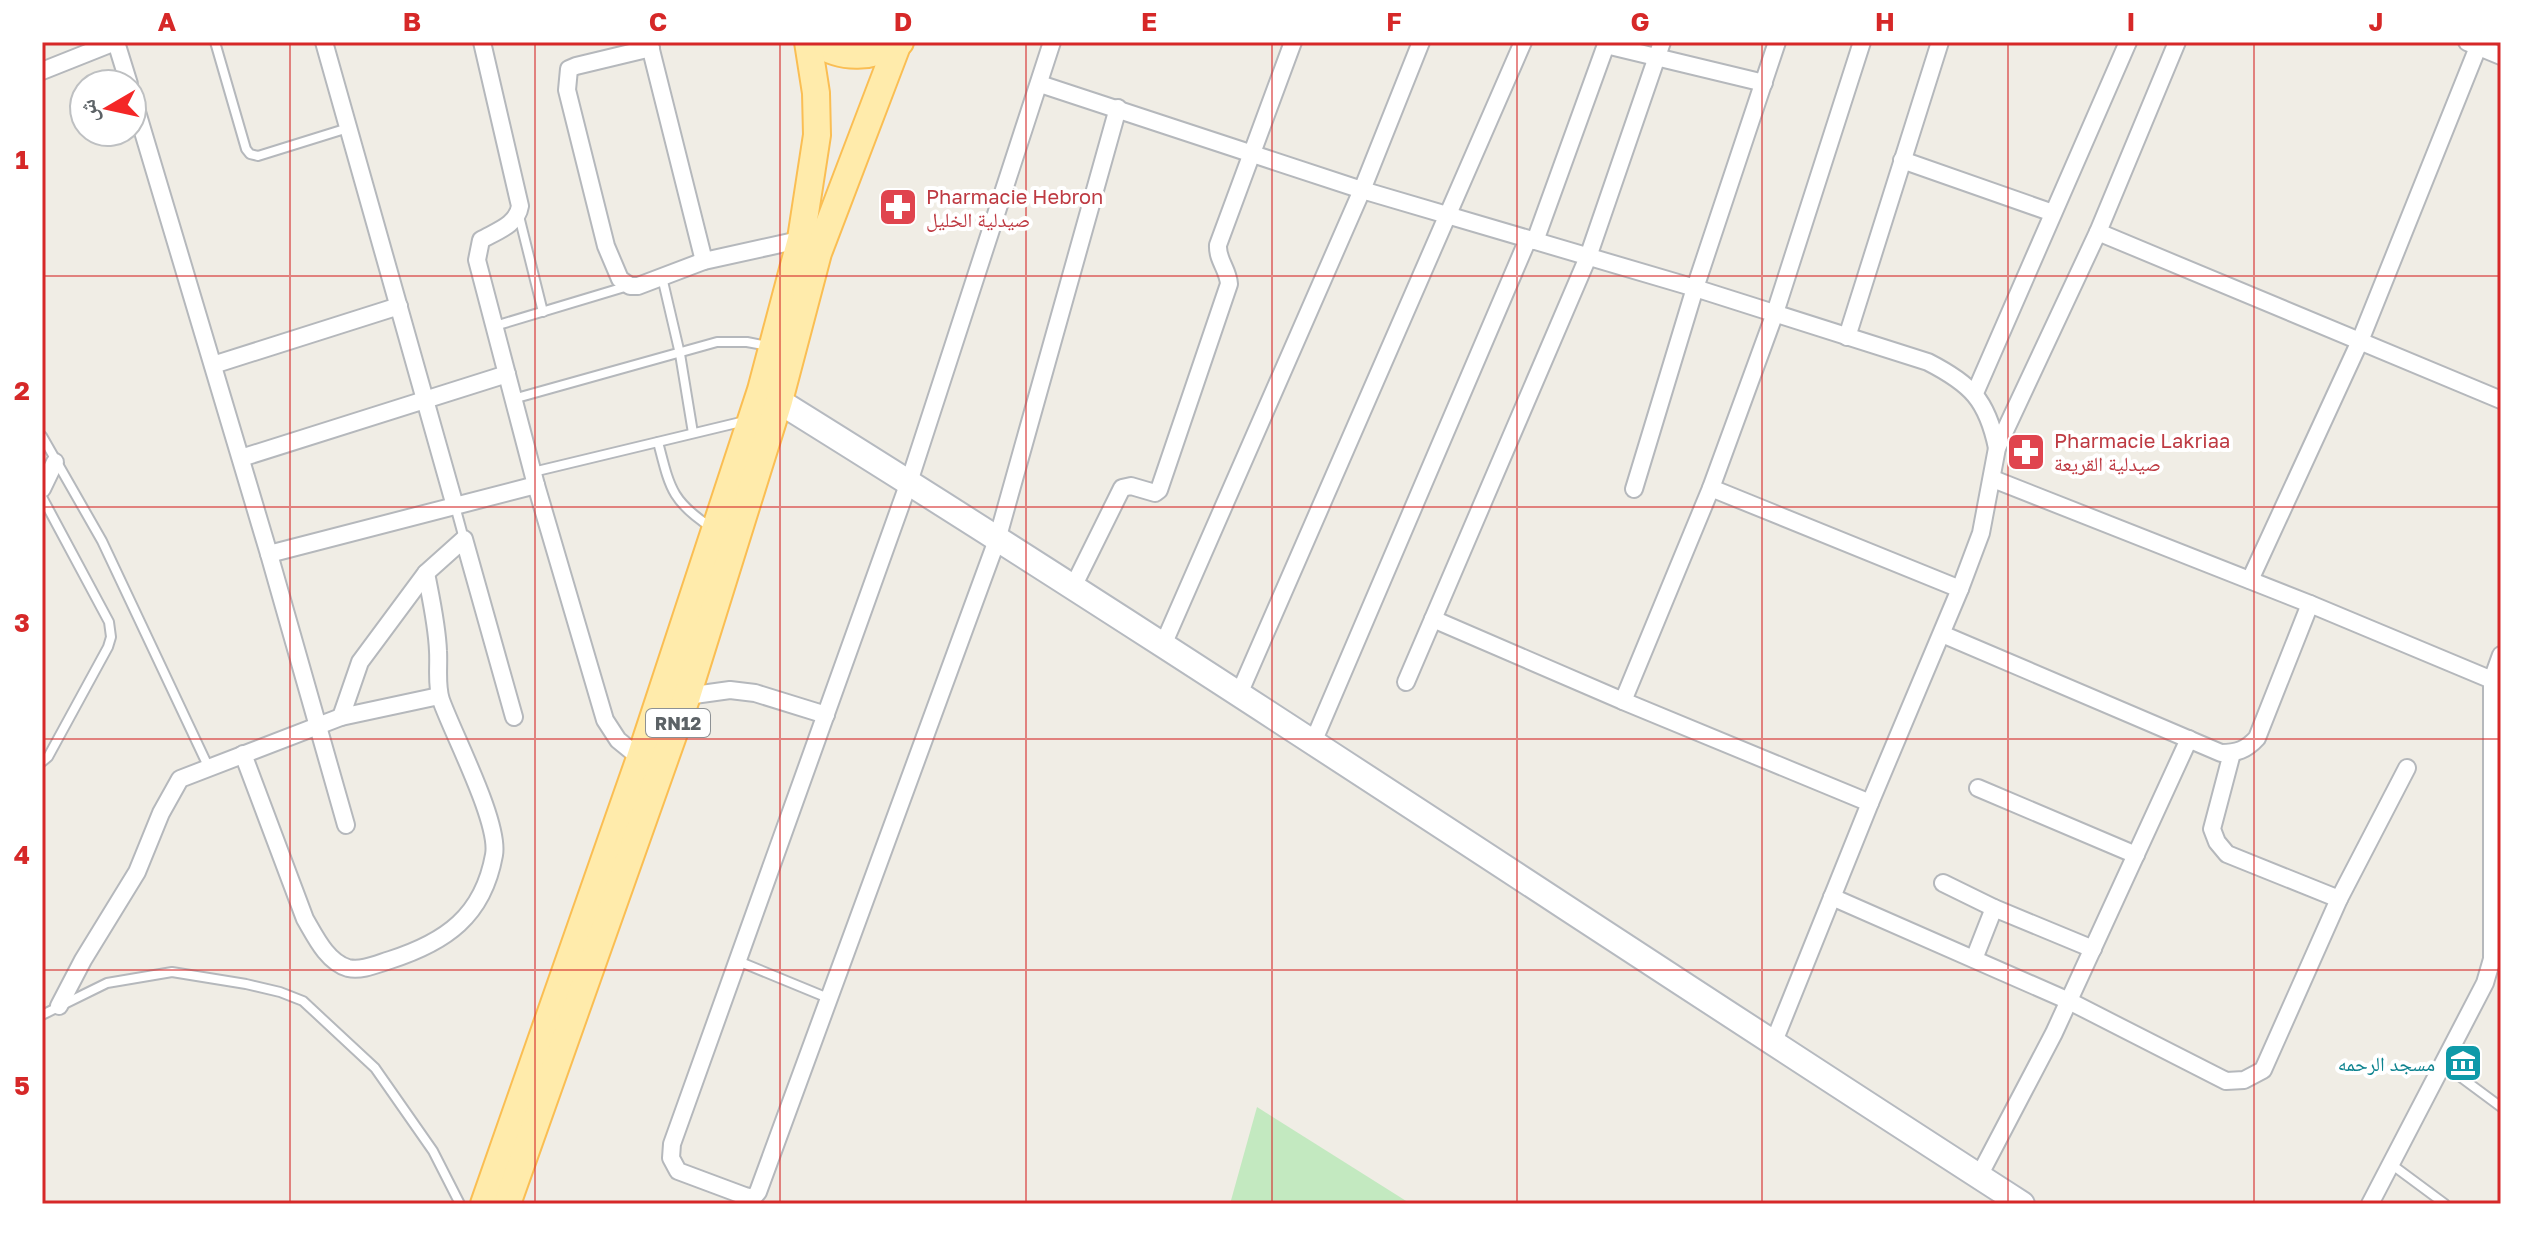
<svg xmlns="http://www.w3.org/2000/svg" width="2543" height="1246" viewBox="0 0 2543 1246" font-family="'Golos Text','Noto Naskh Arabic',sans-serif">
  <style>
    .green { fill: #c3e9c0 }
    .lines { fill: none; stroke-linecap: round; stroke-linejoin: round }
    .lane-casing { stroke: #b5b8bc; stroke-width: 12 }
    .street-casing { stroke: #b5b8bc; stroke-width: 20 }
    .secondary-casing { stroke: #b6bac0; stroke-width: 28 }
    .primary-casing { stroke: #fabe53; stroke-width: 30 }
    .lane { stroke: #fff; stroke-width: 8 }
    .street { stroke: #fff; stroke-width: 16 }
    .secondary { stroke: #fff; stroke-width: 24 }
    .primary { stroke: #ffebab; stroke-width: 26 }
    .grid { fill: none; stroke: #d62828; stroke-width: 2; stroke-opacity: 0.55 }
    .labels { text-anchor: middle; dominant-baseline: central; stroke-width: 8; stroke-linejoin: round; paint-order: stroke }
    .shield { fill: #fff; stroke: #8d9194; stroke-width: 2 }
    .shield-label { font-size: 18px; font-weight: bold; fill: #5c6266 }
    .health-label { font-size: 20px; fill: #be3a42; stroke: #fff; text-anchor: start }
    .culture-label { font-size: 20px; fill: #0d838f; stroke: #fff; text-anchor: end }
    .neatline { fill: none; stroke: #d62828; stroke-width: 3 }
    .grid-label { font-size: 26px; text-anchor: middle; font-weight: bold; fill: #d62828 }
  </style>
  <rect width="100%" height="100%" fill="#f0ede5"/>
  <polygon class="green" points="1257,1107 1411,1204 1230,1204"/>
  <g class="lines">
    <g class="lane-casing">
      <g id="lane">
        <polyline points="215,42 246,149 250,154 258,156 348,128"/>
        <polyline points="519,216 543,312"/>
        <polyline points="662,277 680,354 693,433"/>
        <polyline points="495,326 628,286"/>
        <polyline points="513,399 717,342 747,342 768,346"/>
        <polyline points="42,436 102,541 208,766"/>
        <path d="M658 442C670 488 671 501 712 528"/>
        <polyline points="533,472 745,421"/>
        <polyline points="42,497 109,622 111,637 108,647 48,757 42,762"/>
        <polyline points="455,506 464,539"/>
        <polyline points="738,961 828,998"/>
        <polyline points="42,1015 107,983 172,972 246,984 280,992 303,1001 375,1068 433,1151 460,1204"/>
        <polyline points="2443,1064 2501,1107"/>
        <polyline points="2391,1164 2445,1204"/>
      </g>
    </g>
    <g class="street-casing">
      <g id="street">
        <polyline points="116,42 129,84"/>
        <polyline points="324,42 455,506"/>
        <path d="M482 42 520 206C517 225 497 231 481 240L477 260 536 485 605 720 618 740 645 762"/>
        <polyline points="649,42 704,261"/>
        <polyline points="1052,42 909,482 672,1144 671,1158 678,1171 745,1196 753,1198 758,1192 997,540 1118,108"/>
        <polyline points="1662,42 1588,257 1433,619 1623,701 1711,488 1775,313 1862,42"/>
        <polyline points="2467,42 2501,56"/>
        <polyline points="1606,45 1764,83"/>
        <polyline points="651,48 576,66 569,69 567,90 606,246 620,279 630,286 638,286 704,261 808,238"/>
        <polyline points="42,71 115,42"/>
        <polyline points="1040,84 1362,190 1421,42"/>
        <polyline points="132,95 269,554 346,825"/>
        <polyline points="1902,160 2053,213"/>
        <polyline points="2098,232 2501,400"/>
        <polyline points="1535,241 1607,42"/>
        <polyline points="1847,337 1940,42"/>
        <polyline points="213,365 399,306"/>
        <polyline points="1975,393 2128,42"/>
        <polyline points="241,458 507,374"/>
        <polyline points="1993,479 2310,604 2492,680"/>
        <polyline points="1711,488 1960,589"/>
        <polyline points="42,489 55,462"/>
        <polyline points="1634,489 1695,288 1777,42"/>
        <polyline points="269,554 536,485"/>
        <polyline points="2250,580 2360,341 2478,47"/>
        <path d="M1073 587 1122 488 1131 486 1155 493 1159 490 1229 284C1228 269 1217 260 1218 245L1293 42"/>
        <path d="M1942 634 2221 753C2237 753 2246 750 2257 738L2310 604"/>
        <path d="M1163 645 1362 190 1695 288 1928 362C1971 384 1987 400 1997 448"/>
        <polyline points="1406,682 1433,619"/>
        <polyline points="1239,694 1523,42"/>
        <polyline points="687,696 730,690 755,693 826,715"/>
        <polyline points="1623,701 1870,803"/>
        <polyline points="341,717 360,662 426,573 464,539 514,717"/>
        <polyline points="1314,740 1528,239"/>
        <polyline points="2232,753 2212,829 2217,842 2227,854 2339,899"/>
        <path d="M243 754 305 919C315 936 327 962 348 968 362 971 377 964 390 960 446 942 483 916 494 855 500 823 453 734 441 700 436 685 439 667 438 651 437 625 431 599 426 573"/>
        <polyline points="1978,788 2136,855"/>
        <polyline points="1943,883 1994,908 2093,949"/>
        <polyline points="1832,897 2069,1001 2226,1081 2244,1080 2263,1070 2339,899 2407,768"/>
        <polyline points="1974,959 1994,908"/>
        <polyline points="59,1006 83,960 137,872 161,813 180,779 341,717 439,696"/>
        <polyline points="1773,1044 1870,803 1960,589 1981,533 1997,448 2098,232 2177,42"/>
        <polyline points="1979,1176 2054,1033 2189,739"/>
        <polyline points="2370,1204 2485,983 2492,959 2492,680 2501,655"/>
      </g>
    </g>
    <g class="secondary-casing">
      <path id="secondary" d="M764 392C1188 655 1602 934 2022 1204"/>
    </g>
    <g class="primary-casing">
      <g id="primary">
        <path d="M816 42C842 60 873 58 900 42"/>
        <polyline points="484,1204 640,758 761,390 801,239 817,135 816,93 808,42"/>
        <polyline points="507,1204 687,696 779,401 818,253 898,43"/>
      </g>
    </g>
    <use href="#lane" class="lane"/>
    <use href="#street" class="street"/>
    <use href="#secondary" class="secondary"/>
    <use href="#primary" class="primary"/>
  </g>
  <path class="grid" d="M290 42V1204M535 42V1204M780 42V1204M1026 42V1204M1272 42V1204M1517 42V1204M1762 42V1204M2008 42V1204M2254 42V1204M42 276H2501M42 507H2501M42 739H2501M42 970H2501"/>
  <defs>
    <g id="pharmacy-square" transform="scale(2)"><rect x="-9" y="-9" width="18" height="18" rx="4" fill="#e0444e" stroke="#fff"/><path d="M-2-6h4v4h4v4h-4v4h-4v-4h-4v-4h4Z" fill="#fff"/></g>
    <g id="museum-square" transform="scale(2)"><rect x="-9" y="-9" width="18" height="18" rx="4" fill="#0f9aa8" stroke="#fff"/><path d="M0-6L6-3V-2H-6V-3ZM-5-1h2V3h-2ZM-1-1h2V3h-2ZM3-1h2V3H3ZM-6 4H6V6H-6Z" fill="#fff"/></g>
  </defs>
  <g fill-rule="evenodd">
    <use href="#pharmacy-square" x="898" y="207"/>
    <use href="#pharmacy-square" x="2026" y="452"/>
    <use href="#museum-square" x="2463" y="1063"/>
  </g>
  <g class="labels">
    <rect class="shield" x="646" y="709" width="64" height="28" rx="6"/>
    <g class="shield-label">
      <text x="678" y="723">RN12</text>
    </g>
    <g class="health-label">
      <text x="926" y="196">Pharmacie Hebron<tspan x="926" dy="23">صيدلية الخليل</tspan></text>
      <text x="2054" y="440">Pharmacie Lakriaa<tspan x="2054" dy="23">صيدلية القريعة</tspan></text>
    </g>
    <g class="culture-label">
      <text x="2435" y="1063">مسجد الرحمه</text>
    </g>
  </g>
  <rect width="2543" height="1246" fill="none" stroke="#ffffff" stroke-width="88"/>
  <g transform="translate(108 108) rotate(261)"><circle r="38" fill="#ffffff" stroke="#bec0c2" stroke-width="2"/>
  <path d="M0-6L14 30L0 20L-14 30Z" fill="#f42727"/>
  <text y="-12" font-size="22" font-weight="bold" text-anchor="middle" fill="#5c6266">ش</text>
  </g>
  <rect x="44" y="44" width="2455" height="1158" class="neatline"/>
  <g class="grid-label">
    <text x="167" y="31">A</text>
    <text x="412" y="31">B</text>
    <text x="658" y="31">C</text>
    <text x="903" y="31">D</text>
    <text x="1149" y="31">E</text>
    <text x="1394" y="31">F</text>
    <text x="1640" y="31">G</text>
    <text x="1885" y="31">H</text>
    <text x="2131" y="31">I</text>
    <text x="2376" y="31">J</text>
    <text x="22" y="169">1</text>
    <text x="22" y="400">2</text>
    <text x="22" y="632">3</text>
    <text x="22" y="864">4</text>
    <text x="22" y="1095">5</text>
  </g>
</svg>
